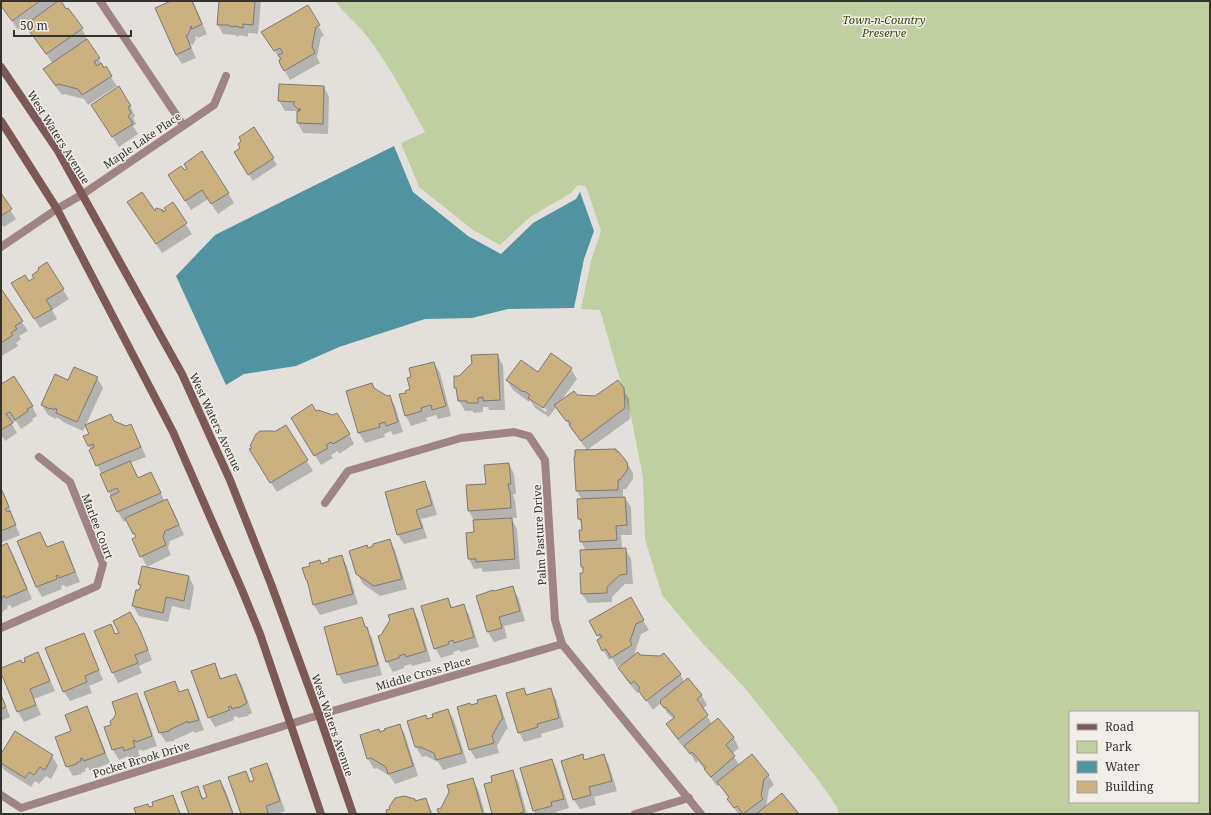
<svg xmlns="http://www.w3.org/2000/svg" width="1211" height="815" viewBox="0 0 1211 815" font-family="'Noto Serif',serif">
  <style>
    .green { fill: #c0cfa0; fill-rule: evenodd }
    .water { fill: #5193a1 }
    .shadow { fill: #0003; fill-rule: evenodd }
    .building { fill: #cbb080; stroke: #7d7a75 }
    .lines { fill: none; stroke-linecap: round; stroke-linejoin: round }
    .street { stroke: #9e8483; stroke-width: 8 }
    .secondary { stroke: #7c5857; stroke-width: 8 }
    .labels { text-anchor: middle; dominant-baseline: central; stroke-width: 3; stroke-linejoin: round; paint-order: stroke }
    .park-label { font-size: 11px; font-style: italic; fill: #37450c; stroke: #f1ede8 }
    .street-label { font-size: 11px; fill: #343330; stroke: #f1ede8 }
  </style>
  <rect width="100%" height="100%" fill="#e3e0db"/>
  <path class="green" d="M335 1H1210V814H839L837 807 817 778 744 687 703 644 662 595 645 539 643 478 632 421 600 310 581 309 591 261 601 231 587 189 585 186 578 185 571 193 530 217 500 245 473 230 419 187 401 143 425 132C408 101 391 69 370 40 360 26 345 15 335 1ZM1070 712H1198V802H1070Z"/>
  <polygon class="water" points="394,146 413,192 468,236 501,254 533,223 576,199 580,192 594,231 584,259 574,308 508,309 472,318 425,319 339,347 296,366 244,374 226,385 176,276 215,235"/>
  <g class="shadow">
    <polygon points="3,1 59,1 82,29 87,39 86,40 117,86 88,105 84,99 64,94 62,95 50,79 53,64 26,25 18,30 1,4"/>
    <polygon points="174,1 193,1 207,34 198,38 197,36 195,37 196,39 193,45 190,44 196,58 182,64 176,55"/>
    <polygon points="220,1 261,1 258,34 248,33 248,37 239,35 239,37 235,35 223,34 218,25"/>
    <polygon points="308,7 324,36 321,37 317,57 320,63 290,80 281,64 281,60 268,42"/>
    <polygon points="324,87 329,97 328,134 303,133 298,123 298,111 285,111 279,101"/>
    <polygon points="127,100 135,116 133,118 136,124 133,126 138,134 119,147 98,115"/>
    <polygon points="254,129 277,165 253,181 239,159 241,148"/>
    <polygon points="188,170 228,193 234,203 218,214 208,199 191,210 175,185 184,172"/>
    <polygon points="1,196 16,219 4,227 1,224"/>
    <polygon points="173,204 192,234 162,253 134,212 156,214 163,211 164,212"/>
    <polygon points="29,282 63,290 69,299 52,310 57,319 40,328 18,293"/>
    <polygon points="1,292 28,331 19,336 21,339 16,343 18,346 2,356"/>
    <polygon points="497,355 503,365 505,410 489,410 488,407 483,407 483,412 474,413 472,411 465,411 459,401 458,393 455,388"/>
    <polygon points="434,363 440,373 451,416 438,419 436,415 426,418 427,421 411,426 406,416 407,393"/>
    <path d="M571 369 577 379 560 402 577 396 596 397 623 389 629 399 630 419 587 450 556 407 549 417 535 408 530 400 529 402 513 390 507 380 538 373ZM534 400 547 410 546 412 534 403Z"/>
    <polygon points="97,378 103,388 83,431 63,422 61,420 56,417 56,419 48,415 42,405"/>
    <polygon points="1,383 32,406 37,416 32,419 33,421 21,429 16,421 12,424 17,433 5,441 1,434"/>
    <polygon points="372,384 375,390 387,397 390,397 395,406 403,432 393,435 391,431 384,434 385,437 365,443 359,433 347,392"/>
    <polygon points="316,412 349,434 354,444 339,454 338,451 331,455 333,458 321,465 298,428"/>
    <polygon points="115,423 126,427 131,425 146,457 130,463 138,479 151,473 165,502 167,500 173,510 184,535 170,541 168,548 171,555 147,567 133,540 137,538 127,520 124,522 118,512 85,437"/>
    <polygon points="285,426 313,471 277,492 256,460 253,448"/>
    <polygon points="615,450 627,463 633,473 633,479 626,489 623,489 623,498 625,498 631,507 632,535 621,535 622,550 626,550 631,559 633,584 625,584 612,597 612,602 588,603 582,594 584,574 582,567 586,551 581,541 582,524 579,519 582,500 577,491"/>
    <polygon points="509,464 514,474 516,494 513,494 515,501 517,518 511,518 517,529 520,569 483,572 481,568 474,569 469,559 467,533 475,533 474,521 469,511 487,485"/>
    <polygon points="424,482 430,492 437,515 421,519 427,538 404,544 398,535"/>
    <polygon points="1,490 6,498 13,517 12,518 20,535 1,543"/>
    <polygon points="40,533 48,548 62,542 68,552 80,582 66,587 64,585 61,586 62,589 42,597 36,587 18,542"/>
    <polygon points="389,540 395,550 407,589 380,596 363,584 357,573 367,546 368,549"/>
    <polygon points="7,545 13,554 32,599 12,608 10,605 7,606 8,608 1,613 1,547"/>
    <polygon points="342,557 347,566 358,604 320,615 314,605 309,584 303,569 321,565"/>
    <polygon points="143,567 189,577 194,587 190,610 172,606 168,622 139,616 133,606 141,588 139,584"/>
    <polygon points="512,587 518,597 525,621 504,626 507,638 494,642 488,632 478,597"/>
    <polygon points="448,599 453,609 463,606 469,615 479,647 461,652 459,650 453,652 454,654 441,658 435,648"/>
    <polygon points="630,599 649,630 641,634 635,652 636,655 680,674 684,682 688,679 702,696 707,705 703,709 712,724 718,719 734,738 739,748 732,754 740,766 768,775 774,785 769,789 766,808 798,814 738,814 720,784 717,786 698,761 696,763 686,747 684,748 673,734 667,725 674,719 667,713 661,703 653,710 640,691 637,693 625,678 619,668 625,664 624,663 617,667 612,658 609,660 598,641 600,639 590,622"/>
    <polygon points="413,609 418,619 431,661 412,666 411,664 404,666 404,668 393,672 387,662 380,637"/>
    <polygon points="129,613 145,641 152,660 139,666 142,673 118,683 113,673 96,632 111,626 116,635 121,634"/>
    <polygon points="361,618 372,638 382,675 344,684 338,674"/>
    <polygon points="83,635 89,644 103,680 89,686 92,693 70,701 64,692"/>
    <polygon points="38,653 43,663 55,691 34,699 41,715 24,722 18,712 1,669 26,662"/>
    <polygon points="214,664 222,680 236,675 242,685 252,713 248,715 248,716 238,718 237,716 233,717 234,720 215,727 209,717"/>
    <polygon points="174,682 180,693 187,690 193,700 204,730 195,733 194,731 174,740 174,741 166,742 160,733"/>
    <polygon points="524,689 527,695 550,689 556,699 564,727 541,734 542,737 524,742 519,732"/>
    <polygon points="1,693 10,717 1,721"/>
    <polygon points="136,694 142,704 157,746 142,751 141,749 138,751 140,757 130,760 128,756 119,760 113,750 105,728 112,725"/>
    <polygon points="496,696 501,706 508,729 506,730 497,746 499,753 476,759 470,750 471,706"/>
    <polygon points="87,707 92,717 110,763 90,771 88,767 85,769 86,771 81,773 82,774 73,776 67,766 72,731"/>
    <polygon points="448,710 454,720 467,763 443,770 438,762 426,756 422,757 416,747 427,720"/>
    <polygon points="400,725 405,735 418,776 395,784 390,776 377,768 374,769 368,759 361,736 380,733"/>
    <polygon points="1,756 52,756 58,766 51,779 46,776 39,784 35,781 31,787 4,770 1,765"/>
    <polygon points="582,756 585,761 604,756 609,765 617,791 594,797 596,805 580,809 574,800"/>
    <polygon points="552,760 557,770 569,808 556,812 557,814 535,814 521,769"/>
    <polygon points="267,764 272,774 285,811 277,814 243,814 245,772 251,782 255,781"/>
    <polygon points="512,771 518,781 527,814 493,814 494,782"/>
    <polygon points="472,779 478,789 485,814 440,814 442,809"/>
    <polygon points="220,781 226,791 234,814 190,814 197,788 204,799 208,798"/>
    <polygon points="173,796 181,814 137,814"/>
    <polygon points="426,799 433,814 388,814 415,802"/>
  </g>
  <g class="building">
    <polygon points="2,1 40,1 12,21 1,6"/>
    <polygon points="58,1 61,1 66,9 68,8 83,28 46,54 25,25"/>
    <polygon points="171,1 192,1 202,24 192,29 191,26 190,27 191,28 187,36 186,35 191,48 176,55 155,8"/>
    <polygon points="219,1 255,1 253,25 243,24 243,28 234,26 234,27 229,26 229,25 217,25"/>
    <polygon points="308,5 320,25 316,27 312,46 315,53 284,71 280,64 279,60 281,59 278,55 283,53 280,48 274,51 261,32"/>
    <polygon points="87,39 100,58 94,62 97,66 101,63 104,68 106,66 112,76 82,95 78,89 58,84 56,86 43,69"/>
    <polygon points="279,84 324,86 323,124 297,123 297,111 300,111 300,108 299,110 293,104 295,102 278,101"/>
    <polygon points="119,86 131,106 128,107 131,113 128,116 133,124 112,137 91,105"/>
    <polygon points="254,127 274,158 248,175 234,152 240,148 238,144 241,141 239,137"/>
    <polygon points="202,151 229,193 211,204 202,190 185,201 168,175 181,166 185,170 187,169 184,164"/>
    <polygon points="142,192 155,211 156,208 163,210 163,212 166,210 164,208 173,202 187,223 156,244 127,202"/>
    <polygon points="1,193 12,209 1,216"/>
    <polygon points="47,262 64,289 46,300 52,309 34,319 11,283 25,275 29,281 34,278 32,275 39,270 38,268"/>
    <polygon points="2,290 23,321 15,326 17,329 11,333 13,335 1,343 1,291"/>
    <polygon points="551,353 572,368 543,408 528,398 530,395 524,391 523,392 506,380 521,360 538,372"/>
    <polygon points="498,354 500,400 483,401 483,397 478,398 478,403 467,403 467,401 458,401 456,388 454,388 454,376 459,376 472,363 471,355"/>
    <polygon points="434,362 446,406 432,410 431,405 421,408 422,411 405,416 399,394 406,393 405,391 410,389 407,378 411,377 409,368"/>
    <polygon points="74,367 98,377 77,422 56,413 57,409 55,408 54,410 51,408 50,409 41,405 55,374 68,380"/>
    <polygon points="14,376 33,406 27,409 28,411 15,420 10,412 6,414 13,423 1,430 1,382 3,383"/>
    <polygon points="618,380 624,388 625,408 581,441 569,425 571,424 568,420 566,421 554,405 574,391 577,395 595,396"/>
    <polygon points="372,383 374,388 387,396 390,395 398,422 386,426 385,422 379,424 380,427 358,433 346,391"/>
    <polygon points="312,404 316,411 318,410 333,415 337,413 350,434 333,444 331,442 326,445 328,448 314,456 291,418"/>
    <polygon points="111,414 114,421 126,426 131,424 141,447 96,466 89,450 94,447 93,444 88,446 83,436 89,434 85,425"/>
    <polygon points="286,425 308,460 270,483 249,449 252,448 250,446 256,434 260,431 273,431 274,432"/>
    <polygon points="616,449 616,451 618,451 627,462 628,469 620,480 618,480 618,490 576,491 574,457 575,457 575,450"/>
    <polygon points="130,461 138,478 151,472 161,493 117,512 110,496 119,492 117,488 108,492 100,474"/>
    <polygon points="509,463 511,484 508,484 509,490 510,490 511,508 468,511 466,485 486,484 484,465"/>
    <polygon points="425,481 432,505 416,510 422,528 397,535 385,492"/>
    <polygon points="1,488 9,507 5,509 7,512 10,511 16,525 1,531"/>
    <polygon points="625,497 627,525 616,526 617,540 580,542 579,530 582,530 581,519 578,519 577,499"/>
    <polygon points="167,499 179,525 165,531 163,537 166,545 140,557 132,539 136,537 134,533 133,534 125,518"/>
    <polygon points="512,518 515,559 476,562 476,559 468,559 466,533 474,532 473,520"/>
    <polygon points="40,532 47,547 63,541 75,572 59,578 58,575 56,576 57,579 36,587 17,541"/>
    <polygon points="390,539 402,579 374,586 356,574 349,551 367,545 368,548 373,546 373,544"/>
    <polygon points="7,543 27,589 6,598 4,595 3,596 3,598 1,599 1,546"/>
    <polygon points="626,548 627,574 620,575 607,587 607,593 581,594 580,573 583,573 583,567 581,567 580,550"/>
    <polygon points="342,555 353,594 313,605 307,580 306,580 302,568 310,566 309,563 320,560 321,564 329,561 328,559"/>
    <polygon points="142,566 189,576 184,601 166,597 163,613 132,606 136,590 139,590 141,585 138,584"/>
    <polygon points="513,586 520,611 499,617 502,628 487,632 476,596 493,590 494,591"/>
    <polygon points="631,597 644,620 636,624 630,641 632,645 611,658 606,649 602,651 597,640 602,637 600,634 597,636 589,621"/>
    <polygon points="448,598 451,608 464,604 474,637 454,643 453,640 448,642 449,644 434,649 421,606"/>
    <polygon points="413,608 426,651 406,657 405,654 399,656 399,658 386,662 378,636 381,635 390,620 388,615"/>
    <polygon points="130,612 140,630 148,650 135,655 138,663 112,673 94,631 111,624 115,634 119,633 113,621"/>
    <polygon points="362,617 365,627 367,627 378,665 337,675 324,627"/>
    <polygon points="84,633 99,670 85,676 87,682 63,692 45,648"/>
    <polygon points="38,652 50,681 30,689 36,705 17,712 1,673 1,668 21,660 22,663 25,662 24,658"/>
    <polygon points="638,652 640,655 660,656 664,653 681,674 646,701 638,690 640,688 634,681 631,684 618,668"/>
    <polygon points="215,663 220,679 236,674 247,703 238,708 238,707 232,709 231,706 228,707 230,710 208,718 191,671"/>
    <polygon points="688,678 702,695 697,699 708,715 678,739 666,724 675,717 665,707 664,708 660,703 661,702 660,701"/>
    <polygon points="175,681 179,692 188,689 199,720 188,723 188,721 169,730 170,731 159,733 144,692"/>
    <polygon points="524,688 526,695 551,688 559,718 537,724 538,727 518,733 506,693"/>
    <polygon points="137,693 152,736 136,742 135,740 133,741 135,747 124,751 123,747 112,750 104,727 111,725 110,721 113,719 116,714 112,702"/>
    <polygon points="1,695 6,707 1,709"/>
    <polygon points="496,695 503,719 501,720 492,736 494,743 469,750 457,707 470,703 471,705 478,703 477,700"/>
    <polygon points="87,706 105,753 84,761 82,758 80,759 81,761 76,763 77,764 66,767 55,737 71,731 65,715"/>
    <polygon points="448,709 462,753 436,760 434,753 420,747 415,747 407,721 426,715 427,719 433,717 432,714"/>
    <polygon points="718,718 734,737 726,745 735,756 711,777 704,769 706,768 692,752 690,754 684,746"/>
    <polygon points="400,724 413,766 388,774 386,767 371,758 367,759 360,735 379,729 380,732 385,730 384,729"/>
    <polygon points="15,731 53,755 45,770 40,767 34,775 29,772 25,778 1,763 1,754"/>
    <polygon points="583,754 584,760 604,754 612,781 589,787 591,795 573,800 561,761"/>
    <polygon points="752,754 769,775 764,779 761,796 763,799 743,814 737,806 734,808 727,799 729,797 717,782"/>
    <polygon points="552,759 564,799 551,802 552,806 533,811 520,768"/>
    <polygon points="267,763 280,801 266,806 268,813 265,814 241,814 228,777 246,771 250,782 254,780 250,769"/>
    <polygon points="513,770 524,812 517,814 492,814 484,784 492,782 491,776"/>
    <polygon points="473,778 483,814 439,814 437,809 441,808 449,792 447,785"/>
    <polygon points="220,780 233,814 189,814 181,792 198,786 202,799 207,797 203,786"/>
    <polygon points="782,793 799,814 756,814"/>
    <polygon points="173,795 180,814 136,814 134,808 148,804 149,807 153,806 152,802"/>
    <polygon points="404,796 415,799 415,801 426,798 431,814 387,814 386,810 390,809 389,807 395,798"/>
  </g>
  <g class="lines">
    <g class="street">
      <polyline points="100,1 183,125"/>
      <polyline points="1,247 57,209 83,194 214,105 226,76"/>
      <polyline points="325,503 348,471 461,438 514,432 529,436 545,460 555,620 562,644 701,814"/>
      <polyline points="1,628 97,586 103,564 70,482 39,457"/>
      <polyline points="1,795 21,808 319,715 562,644"/>
      <polyline points="635,814 689,798"/>
    </g>
    <g class="secondary">
      <polyline points="1,67 58,151 182,374 230,480 271,584 319,715 353,814"/>
      <polyline points="1,121 57,209 173,432 242,590 260,634 321,814"/>
    </g>
  </g>
  <g class="labels">
    <g class="park-label">
      <text x="884" y="19">Town-n-Country<tspan x="884" dy="13">Preserve</tspan></text>
    </g>
    <g class="street-label">
      <text transform="translate(59 137) rotate(58)">West Waters Avenue</text>
      <text transform="translate(142 140) rotate(-34)">Maple Lake Place</text>
      <text transform="translate(216 422) rotate(65)">West Waters Avenue</text>
      <text transform="translate(98 526) rotate(69)">Marlee Court</text>
      <text transform="translate(539 535) rotate(-93)">Palm Pasture Drive</text>
      <text transform="translate(423 673) rotate(-16)">Middle Cross Place</text>
      <text transform="translate(333 725) rotate(71)">West Waters Avenue</text>
      <text transform="translate(141 759) rotate(-17)">Pocket Brook Drive</text>
    </g>
  </g>
  <rect width="1211" height="815" fill="none" stroke="#343330" stroke-width="4"/>
  <rect x="1069" y="711" width="130" height="92" fill="#f1ede8" stroke="#a5a39e"/>
  <rect x="1077" y="724" width="20" height="6" fill="#7c5857" stroke="#a5a39e"/>
  <text x="1105" y="731" font-size="12" fill="#343330">Road</text>
  <rect x="1077" y="741" width="20" height="12" fill="#c0cfa0" stroke="#a5a39e"/>
  <text x="1105" y="751" font-size="12" fill="#343330">Park</text>
  <rect x="1077" y="761" width="20" height="12" fill="#5193a1" stroke="#a5a39e"/>
  <text x="1105" y="771" font-size="12" fill="#343330">Water</text>
  <rect x="1077" y="781" width="20" height="12" fill="#cbb080" stroke="#a5a39e"/>
  <text x="1105" y="791" font-size="12" fill="#343330">Building</text>
  <path d="M14 30v6h117v-6" fill="none" stroke="#343330" stroke-width="2"/>
  <text x="20" y="30" font-size="12" fill="#343330" stroke="#f1ede8" stroke-width="3" paint-order="stroke">50 m</text>
</svg>
